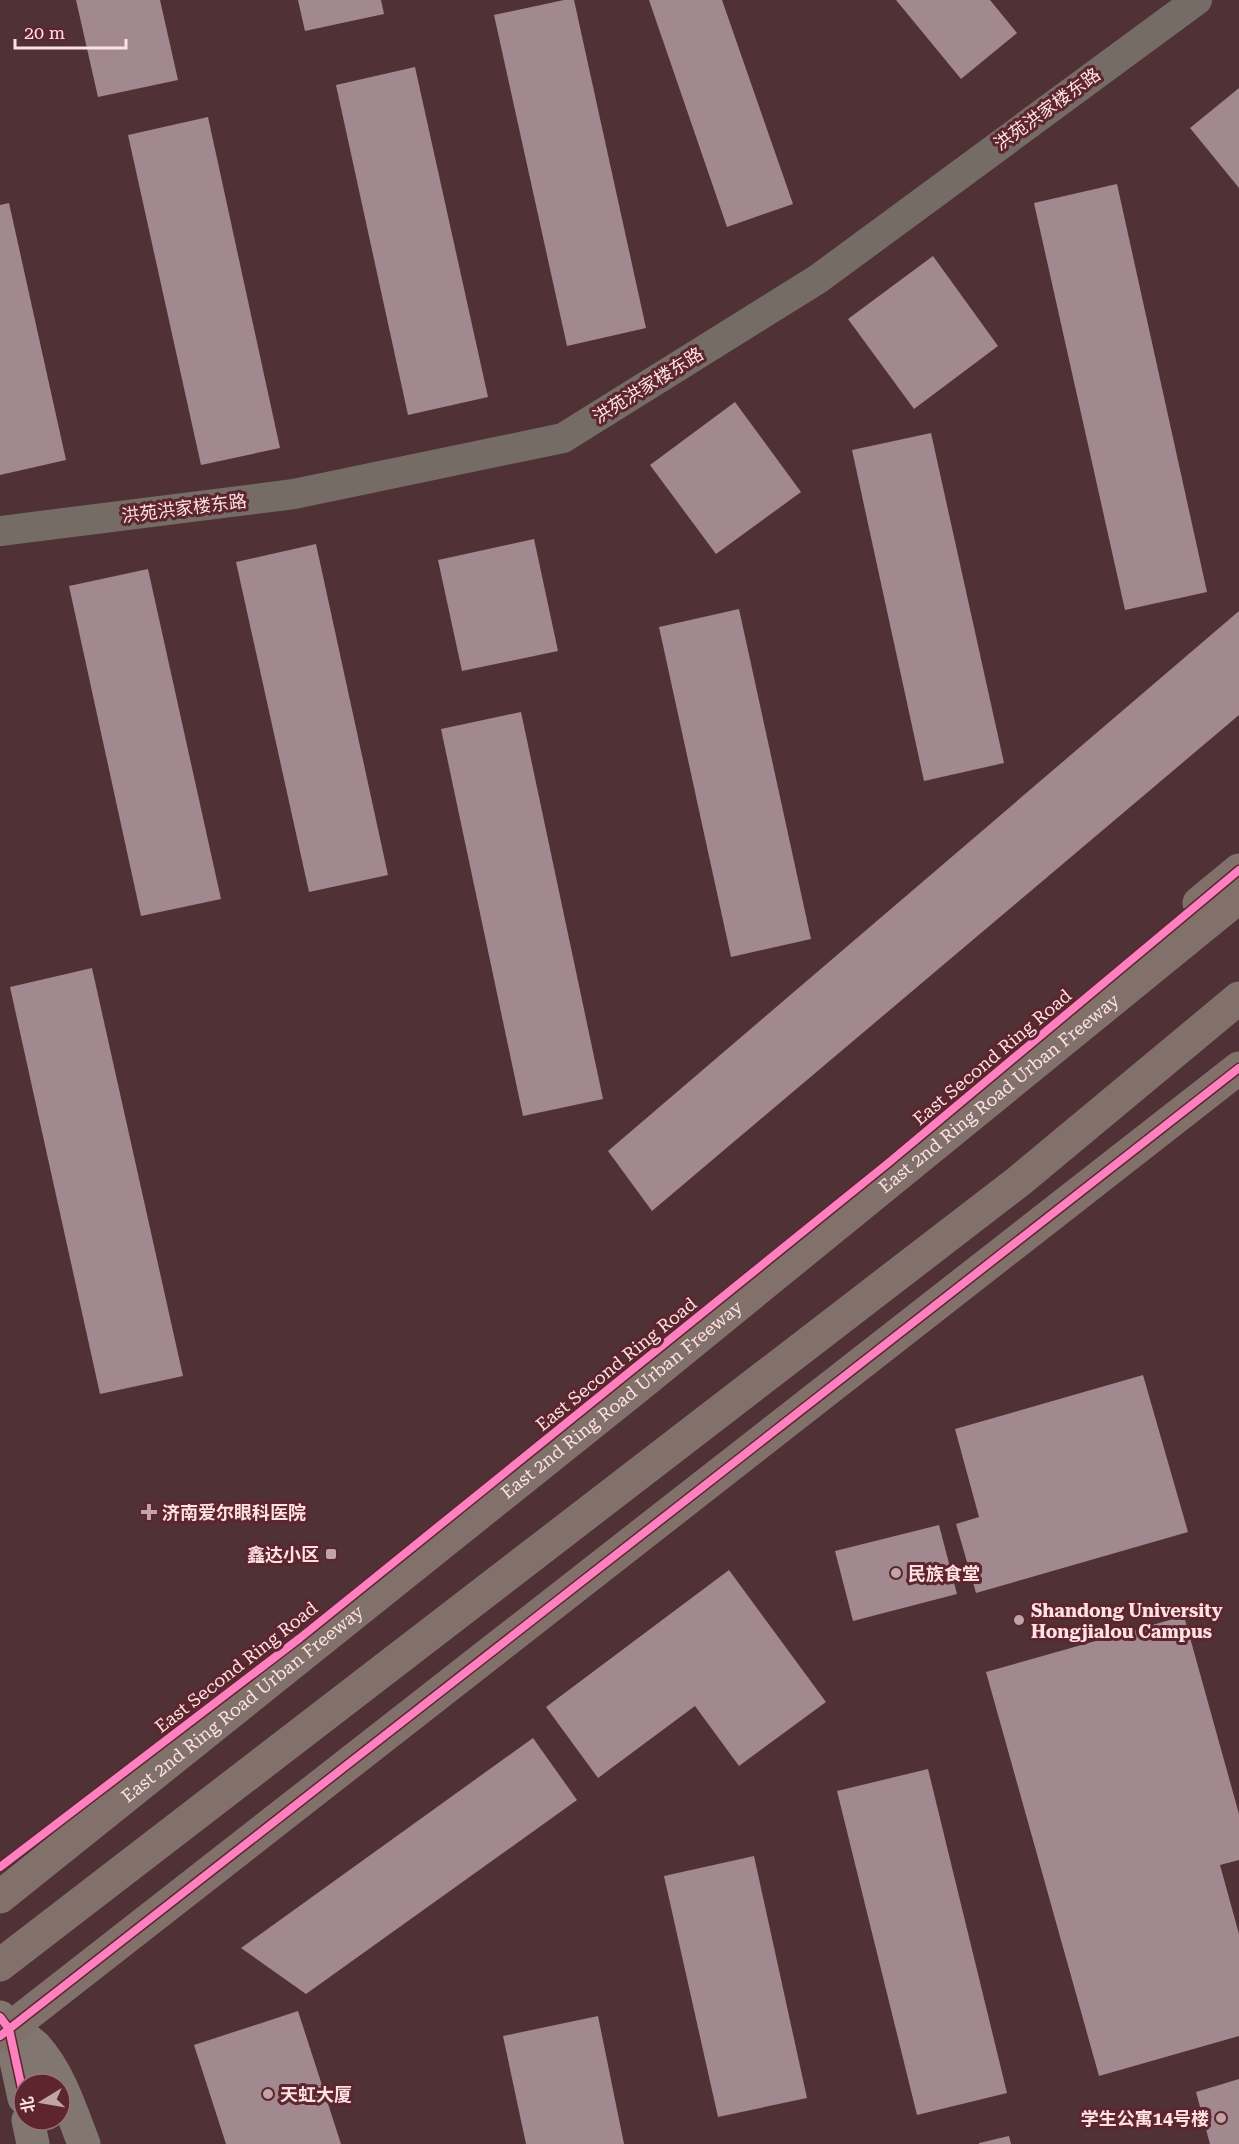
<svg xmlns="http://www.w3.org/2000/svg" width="1239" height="2144" viewBox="0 0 1239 2144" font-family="'Roboto Serif','Noto Sans SC',serif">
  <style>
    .building { fill: #a2888f }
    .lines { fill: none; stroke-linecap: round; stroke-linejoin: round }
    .minor { stroke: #756c66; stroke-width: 30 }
    .secondary { stroke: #817770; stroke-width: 33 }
    .trunk { stroke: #82716b; stroke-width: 33 }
    .cycleway-casing { stroke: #5d252e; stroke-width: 11 }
    .cycleway { stroke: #ff80c0; stroke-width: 8 }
    .poi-dot { fill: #c1a4a6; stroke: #5d252e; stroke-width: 2 }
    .labels { text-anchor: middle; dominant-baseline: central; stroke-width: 6; stroke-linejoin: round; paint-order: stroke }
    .street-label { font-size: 18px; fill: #fee1e3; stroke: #5d252e }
    .poi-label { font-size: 18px; font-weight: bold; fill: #fee1e3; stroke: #5d252e; text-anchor: start }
  </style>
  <rect width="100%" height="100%" fill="#503236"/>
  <g class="building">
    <polygon points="76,0 160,0 178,80 98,97"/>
    <polygon points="298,0 381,0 384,14 305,31"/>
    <polygon points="564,0 574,0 646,328 567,346 494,15"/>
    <polygon points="649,0 722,0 793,204 727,227"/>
    <polygon points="896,0 990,0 1017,33 961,79"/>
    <polygon points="415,67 488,397 408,415 336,85"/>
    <polygon points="1239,88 1239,188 1190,128"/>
    <polygon points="208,117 280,448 201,465 128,135"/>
    <polygon points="1117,184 1207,592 1125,610 1034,203"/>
    <polygon points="9,203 66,460 0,475 0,205"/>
    <polygon points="933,256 998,346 914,409 848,319"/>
    <polygon points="735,402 801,492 716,554 650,465"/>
    <polygon points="931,433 1004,763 924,781 852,450"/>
    <polygon points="534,539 558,651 462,671 438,560"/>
    <polygon points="316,544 388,875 309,892 236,562"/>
    <polygon points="148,569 221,899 141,916 69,586"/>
    <polygon points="739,609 811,939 731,957 659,627"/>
    <polygon points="1239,611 1239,715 652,1211 608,1151"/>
    <polygon points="521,712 603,1099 523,1116 441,729"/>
    <polygon points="92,968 183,1376 100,1394 10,987"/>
    <polygon points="1143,1375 1188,1532 976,1593 956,1524 979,1517 955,1429"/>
    <polygon points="939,1525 957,1594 853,1621 835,1551"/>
    <polygon points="729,1570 826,1702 739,1766 695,1706 598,1778 546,1707"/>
    <polygon points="1184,1616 1239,1814 1239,1860 1220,1865 1239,1934 1239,2036 1099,2076 986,1672"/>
    <polygon points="533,1738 577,1800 306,1994 241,1948"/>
    <polygon points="928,1769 1007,2093 917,2115 837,1791"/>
    <polygon points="754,1856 807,2098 718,2117 664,1876"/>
    <polygon points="298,2011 341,2144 226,2144 194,2045"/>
    <polygon points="598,2016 624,2144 526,2144 503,2036"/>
    <polygon points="1239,2079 1239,2144 1210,2144 1196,2092"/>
    <polygon points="1009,2136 1011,2144 979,2144 979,2143"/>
  </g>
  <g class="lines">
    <polyline class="minor" points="0,531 294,494 563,438 818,279 1197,0"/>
    <g class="secondary">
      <path d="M0 2017C12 2032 25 2036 36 2047 60 2074 71 2111 84 2144"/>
      <polyline points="9,2029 24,2098"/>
      <polyline points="28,2120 33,2144"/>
    </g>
    <g class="trunk">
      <polyline points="1199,903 1239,870"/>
      <path id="s1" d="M0 1897 642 1383 1239 897"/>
      <polyline points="0,1965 1019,1181 1239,998"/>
      <polyline points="0,2036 1239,1068"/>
    </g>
    <g class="cycleway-casing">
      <g id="cycleway">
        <polyline points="0,1867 300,1638 372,1580 887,1164 1239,870"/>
        <polyline points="0,2017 9,2029 24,2098"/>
        <polyline points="0,2036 1239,1068"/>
      </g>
    </g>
    <use href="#cycleway" class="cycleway"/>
  </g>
  <g class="poi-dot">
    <path d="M146 1503h6v6h6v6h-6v6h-6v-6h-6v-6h6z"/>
    <rect x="325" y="1548" width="12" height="12" rx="3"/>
    <circle cx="896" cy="1573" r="6"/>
    <circle cx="1019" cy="1620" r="6"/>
    <circle cx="268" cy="2094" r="6"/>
    <circle cx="1221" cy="2118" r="6"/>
  </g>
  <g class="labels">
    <g class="street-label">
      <text transform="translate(1047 109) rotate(-36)">洪苑洪家楼东路</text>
      <text transform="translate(648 385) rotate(-32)">洪苑洪家楼东路</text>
      <text transform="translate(184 508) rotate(-7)">洪苑洪家楼东路</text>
      <text transform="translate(992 1057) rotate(-40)">East Second Ring Road</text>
      <text stroke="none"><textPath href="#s1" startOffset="1282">East 2nd Ring Road Urban Freeway</textPath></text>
      <text transform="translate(616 1364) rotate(-39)">East Second Ring Road</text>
      <text stroke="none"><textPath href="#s1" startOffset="796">East 2nd Ring Road Urban Freeway</textPath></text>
      <text transform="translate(236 1667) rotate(-38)">East Second Ring Road</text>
      <text stroke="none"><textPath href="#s1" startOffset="310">East 2nd Ring Road Urban Freeway</textPath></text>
    </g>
    <g class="poi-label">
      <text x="162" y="1512">济南爱尔眼科医院</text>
      <text x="319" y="1554" text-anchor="end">鑫达小区</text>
      <text x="908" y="1573">民族食堂</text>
      <text x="1031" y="1610">Shandong University<tspan x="1031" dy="21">Hongjialou Campus</tspan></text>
      <text x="280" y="2094">天虹大厦</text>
      <text x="1209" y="2118" text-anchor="end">学生公寓14号楼</text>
    </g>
  </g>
  <g transform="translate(42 2102) rotate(259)"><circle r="28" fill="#5d252e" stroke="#9d7076" stroke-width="1.5"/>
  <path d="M0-4.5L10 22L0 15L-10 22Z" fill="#c1a4a6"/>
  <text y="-9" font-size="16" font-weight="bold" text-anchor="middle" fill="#fee1e3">北</text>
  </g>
  <path d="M15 39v9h111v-9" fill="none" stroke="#fee1e3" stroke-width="3"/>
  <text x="24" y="39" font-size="18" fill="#fee1e3" stroke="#5d252e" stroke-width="4.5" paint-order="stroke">20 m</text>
</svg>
